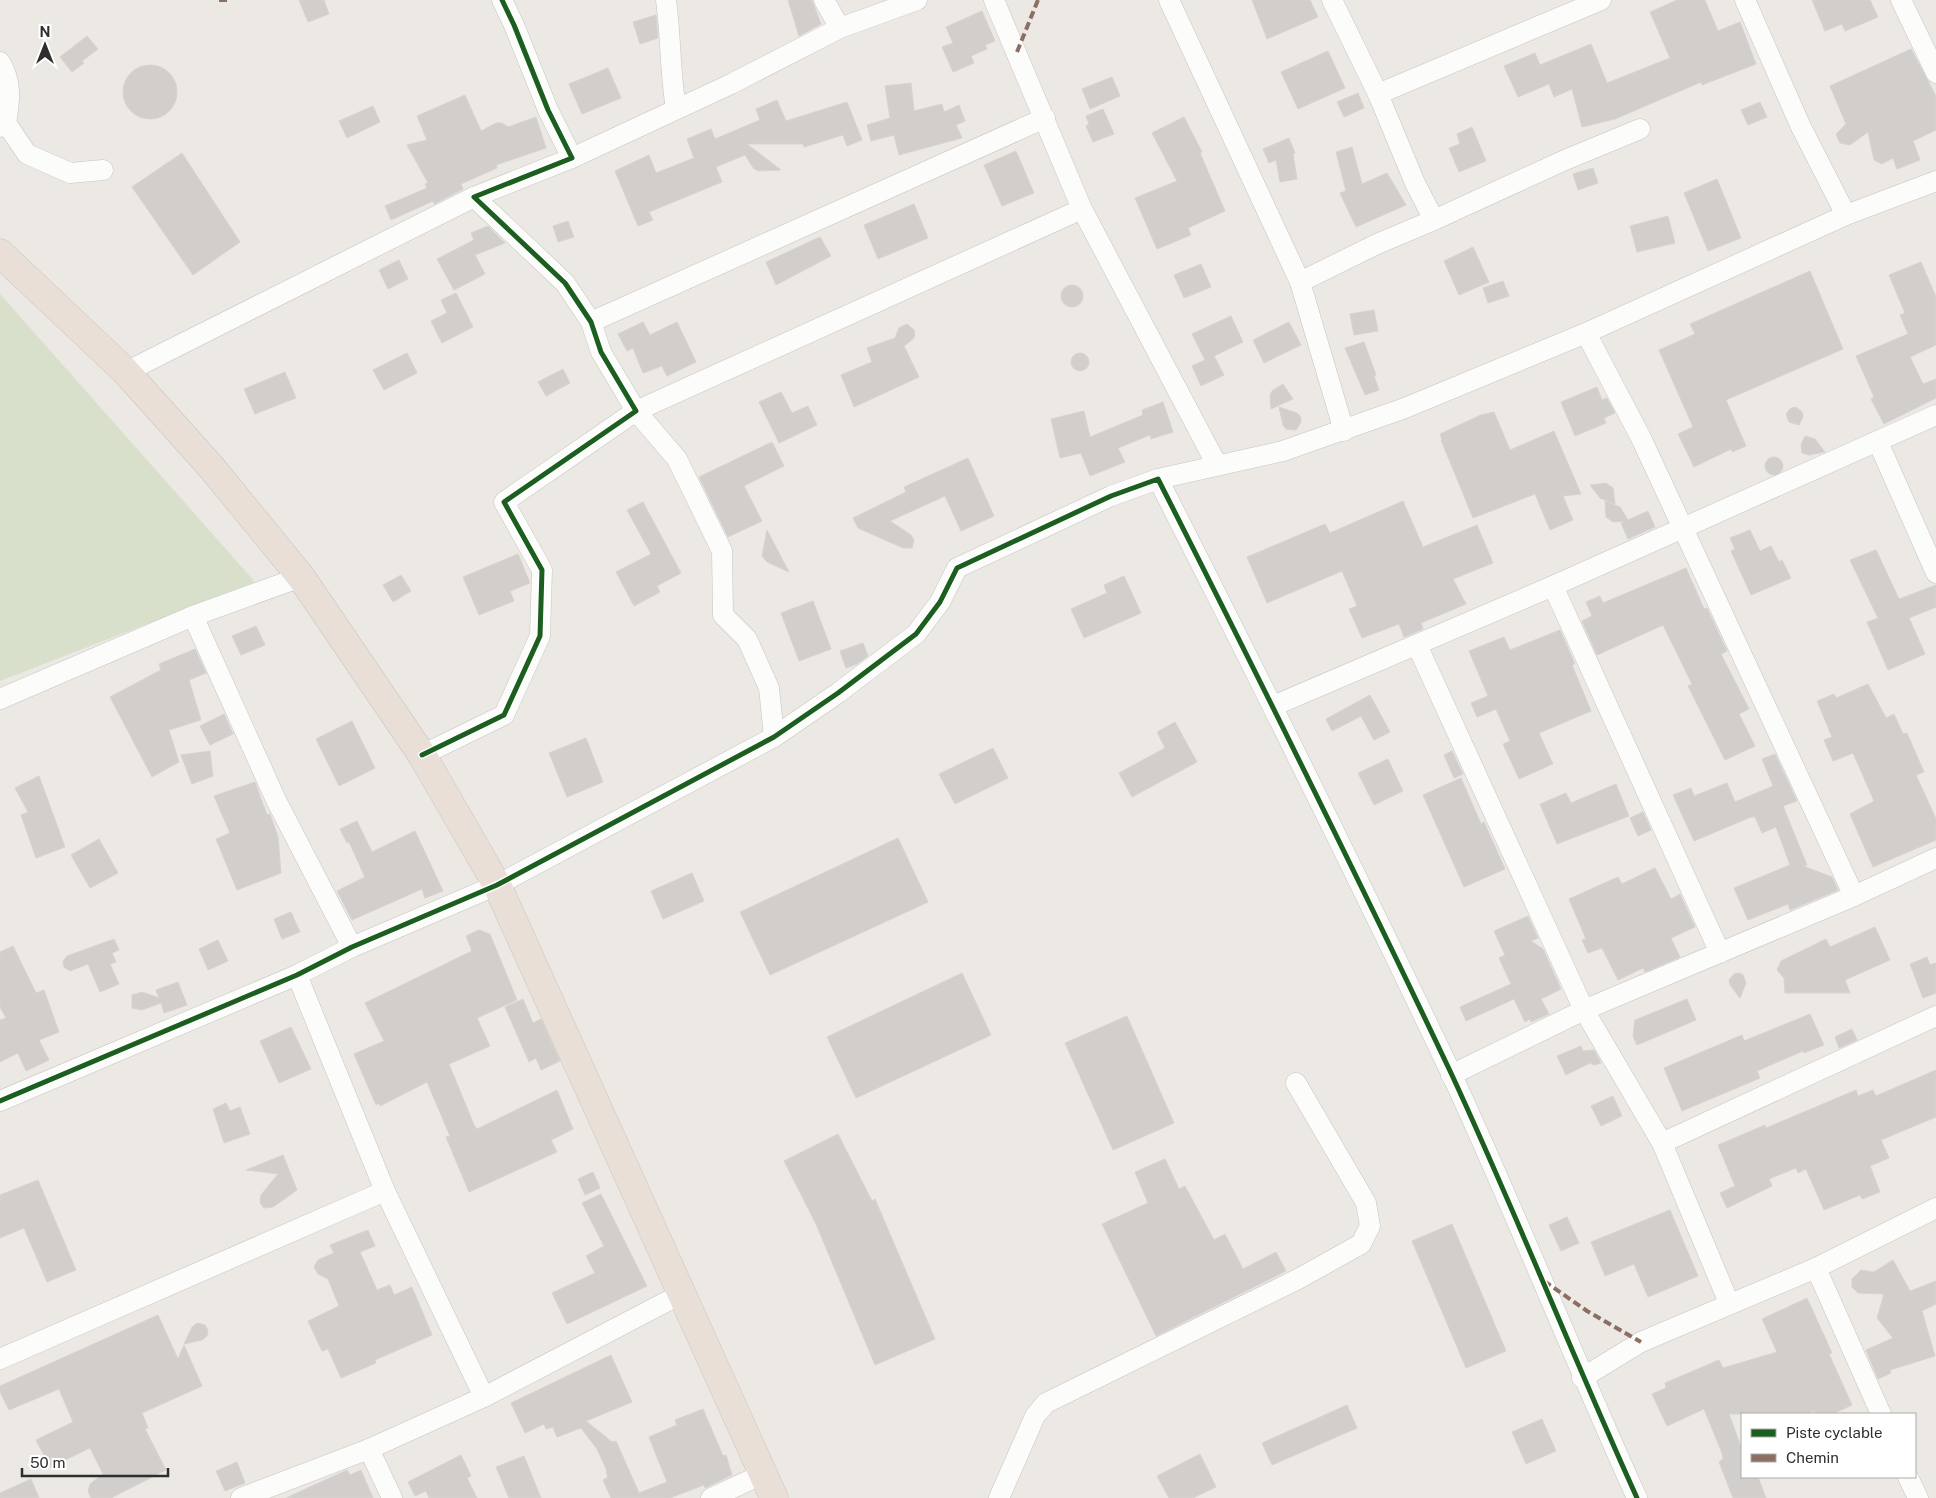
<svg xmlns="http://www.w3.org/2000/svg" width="1936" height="1498" viewBox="0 0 1936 1498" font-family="'Public Sans',sans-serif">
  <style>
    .cemetery { fill: #d8e0cc }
    .building { fill: #d1cecb; stroke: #d7d4d0 }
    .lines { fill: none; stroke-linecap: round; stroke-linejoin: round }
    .minor-casing { stroke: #c5c4c5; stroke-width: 21 }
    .highway-casing { stroke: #c6c5c4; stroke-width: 29 }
    .minor { stroke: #fcfcfb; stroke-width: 20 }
    .highway { stroke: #eadfd6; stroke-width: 28 }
    .quiet { stroke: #8d6e63; stroke-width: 4; stroke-dasharray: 8 4; stroke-linecap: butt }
    .cycleway-casing { stroke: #fff; stroke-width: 8 }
    .cycleway { stroke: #1b5e20; stroke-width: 5 }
  </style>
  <rect width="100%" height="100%" fill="#ece8e4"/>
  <polygon class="cemetery" points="0,294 255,582 0,681"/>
  <g class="building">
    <polygon points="299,0 324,0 329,14 308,22"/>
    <polygon points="788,0 812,0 821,24 799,36"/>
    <polygon points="1252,0 1310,0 1318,17 1267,39"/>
    <polygon points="1677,0 1705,0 1718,31 1740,22 1756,64 1702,85 1701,82 1615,119 1582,127 1572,89 1554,97 1549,84 1518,97 1504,66 1535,53 1540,65 1591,44 1607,83 1670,58 1650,12"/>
    <polygon points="1812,0 1870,0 1878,17 1845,31 1842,24 1825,31"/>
    <polygon points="982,11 995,41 985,45 987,49 971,56 974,63 953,72 942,47 953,43 946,27"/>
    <polygon points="656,15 658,38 640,44 633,22"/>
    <polygon points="87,36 98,49 82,61 84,63 72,72 60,57"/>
    <polygon points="1911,49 1936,96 1936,130 1913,141 1920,160 1897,169 1893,158 1882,164 1874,160 1868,132 1850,145 1840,143 1836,134 1846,124 1830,86"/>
    <polygon points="1328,51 1345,88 1298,109 1281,72"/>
    <circle cx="150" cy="92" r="27"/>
    <polygon points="608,68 621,98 582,114 569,84"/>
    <polygon points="1112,77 1120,96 1090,109 1082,89"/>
    <polygon points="911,83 914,111 942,104 944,112 959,105 965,121 956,125 962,138 899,155 894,135 871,141 867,125 890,118 885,86"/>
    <polygon points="1358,93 1364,108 1344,117 1337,102"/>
    <polygon points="465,95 481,131 496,123 502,123 508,127 536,117 546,148 496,165 497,168 461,184 463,189 434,204 433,201 391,220 385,206 427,188 425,184 428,183 407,145 427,140 417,116"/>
    <polygon points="777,100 786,121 847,102 862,140 847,146 843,135 804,147 803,144 747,144 781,170 759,171 754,169 745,155 716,167 722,182 649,212 653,220 638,226 615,171 649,155 656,173 694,158 687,139 711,129 715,139 760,120 756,109"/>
    <polygon points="1760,102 1767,117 1748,125 1741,110"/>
    <polygon points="373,106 380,122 347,138 339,121"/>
    <polygon points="1103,109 1114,134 1093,142 1086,126 1089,124 1086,116"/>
    <polygon points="1184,117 1202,152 1200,153 1225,211 1188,228 1191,235 1157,249 1135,198 1177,181 1152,133"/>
    <polygon points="1472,127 1486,161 1459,172 1449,148 1460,144 1457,134"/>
    <polygon points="1289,138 1295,153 1293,154 1297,179 1280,182 1276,160 1269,163 1263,149"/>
    <polygon points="1352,147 1362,184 1387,173 1406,205 1356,227 1340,193 1346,191 1336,152"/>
    <polygon points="1016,151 1034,193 1002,206 984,165"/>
    <polygon points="182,153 240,242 193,275 132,187"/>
    <polygon points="1593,168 1598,183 1578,190 1573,174"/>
    <polygon points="1717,179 1741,238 1708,251 1684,193"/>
    <polygon points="914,204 928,238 878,259 864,225"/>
    <polygon points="1668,216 1675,243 1637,252 1630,226"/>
    <polygon points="568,221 574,237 558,242 553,226"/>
    <polygon points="488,226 505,243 475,255 485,274 454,290 437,259 474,240 471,233"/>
    <polygon points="820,237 831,256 776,285 766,262"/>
    <polygon points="1473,247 1489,282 1459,295 1444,261"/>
    <polygon points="399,260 408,279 388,289 379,270"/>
    <polygon points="1921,262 1936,297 1936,345 1910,357 1923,384 1936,379 1936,398 1884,424 1871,399 1874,397 1856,356 1908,334 1900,315 1905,313 1889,275"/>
    <polygon points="1201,264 1211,287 1184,298 1174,275"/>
    <polygon points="1810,271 1843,349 1726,400 1746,446 1732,452 1731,449 1694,467 1678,434 1693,427 1659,350 1695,334 1690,324"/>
    <polygon points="1503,281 1509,296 1488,303 1483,288"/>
    <circle cx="1072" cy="296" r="11"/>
    <polygon points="456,293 473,327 442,343 431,321 447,313 441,300"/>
    <polygon points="1374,310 1378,331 1354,335 1350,314"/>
    <polygon points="1231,316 1243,342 1214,356 1224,375 1201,386 1192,366 1205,360 1192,334"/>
    <polygon points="643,322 650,335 677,322 696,362 667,376 662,366 643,373 633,348 627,351 618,334"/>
    <polygon points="1289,322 1301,345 1264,363 1253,340"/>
    <polygon points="907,324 914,330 915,335 913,339 904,346 919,377 854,407 841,375 872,362 867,348 895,338 899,328"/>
    <polygon points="1364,342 1376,375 1374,376 1379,390 1365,395 1345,348"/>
    <polygon points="407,353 417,373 384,390 373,370"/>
    <circle cx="1080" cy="362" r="9"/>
    <polygon points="563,369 570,383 546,396 538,382"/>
    <polygon points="285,372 296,398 255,414 244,389"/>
    <polygon points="1283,384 1293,399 1271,409 1270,396 1272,391"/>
    <polygon points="1597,387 1602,400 1607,398 1615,413 1604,418 1606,423 1575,436 1561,402"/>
    <polygon points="781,392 792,413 808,406 817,425 779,443 759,402"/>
    <polygon points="1163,402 1173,432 1151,439 1150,435 1118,448 1125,462 1090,476 1081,453 1060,458 1051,419 1084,411 1090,437 1143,415 1142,410"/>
    <polygon points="1279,407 1297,413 1301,417 1301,422 1296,430 1286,429 1283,425"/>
    <polygon points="1796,407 1802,412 1803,417 1799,425 1789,422 1786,414 1791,408"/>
    <polygon points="1494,412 1510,450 1554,431 1581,494 1563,496 1573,520 1550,530 1535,494 1473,518 1441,440 1442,440 1440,434 1481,415"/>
    <polygon points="1805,436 1815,439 1825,452 1809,455 1802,453 1801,445"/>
    <polygon points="772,442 784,466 744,486 762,521 728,537 699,477"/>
    <circle cx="1774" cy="466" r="9"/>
    <polygon points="968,458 994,516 961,531 945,496 890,521 911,535 914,540 912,548 903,548 858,528 853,518 906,492 904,487"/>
    <polygon points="1606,483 1613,488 1615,504 1600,498 1590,485"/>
    <polygon points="1403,501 1423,547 1477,525 1493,563 1453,579 1466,604 1421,623 1423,629 1404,637 1399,624 1362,638 1349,609 1357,606 1342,571 1267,603 1247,557 1325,524 1330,533"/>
    <polygon points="1605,501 1620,507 1628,520 1648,511 1655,527 1628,539 1621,523 1625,521 1613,522 1606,517"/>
    <polygon points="643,502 681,573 657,586 660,592 634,606 616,572 651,554 627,510"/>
    <polygon points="767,530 789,572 767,562 762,556"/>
    <polygon points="1750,530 1760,551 1771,546 1779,562 1782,560 1791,578 1751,595 1731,551 1735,549 1730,538"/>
    <polygon points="1876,550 1899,599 1936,585 1936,607 1909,618 1925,654 1888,670 1867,622 1878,618 1850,560"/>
    <polygon points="518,554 530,583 510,591 514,601 479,615 463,577"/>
    <polygon points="1686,568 1704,609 1707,608 1727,651 1721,654 1749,709 1739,714 1755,746 1725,760 1688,686 1692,684 1663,625 1597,655 1582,621 1592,616 1586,602 1600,596 1603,603"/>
    <polygon points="401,575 411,591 393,602 383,585"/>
    <polygon points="1124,576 1141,613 1084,638 1071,609 1107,593 1104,585"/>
    <polygon points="813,601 831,649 799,661 781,613"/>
    <polygon points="256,626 265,645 241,655 232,636"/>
    <polygon points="1560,630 1575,664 1572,665 1591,711 1539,733 1553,764 1519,779 1503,744 1510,741 1496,709 1477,717 1471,703 1488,696 1469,651 1504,637 1510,650"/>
    <polygon points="863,643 868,656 857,664 846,668 840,651"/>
    <polygon points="195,649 206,673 189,680 201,720 169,730 179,762 152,777 110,697 161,670 159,664"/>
    <polygon points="1868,684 1886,718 1894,714 1903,734 1907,733 1924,772 1916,775 1936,819 1936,840 1873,867 1850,814 1874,801 1853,753 1833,761 1824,740 1832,737 1817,701 1834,694 1836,698"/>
    <polygon points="1370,695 1390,732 1374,740 1361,716 1332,731 1326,719"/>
    <polygon points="224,714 233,734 210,745 200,726"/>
    <polygon points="352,721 375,768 339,786 316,739"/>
    <polygon points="1175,722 1197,762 1132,797 1119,773 1165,748 1157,732"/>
    <polygon points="586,738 603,782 567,797 549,753"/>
    <polygon points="993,748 1008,778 955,804 939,774"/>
    <polygon points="210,751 213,776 192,784 181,755"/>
    <polygon points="1452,751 1463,774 1454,778 1444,755"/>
    <polygon points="1775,754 1797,801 1783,806 1807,865 1803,866 1832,877 1838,890 1790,910 1788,904 1748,920 1734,888 1790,865 1776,827 1762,833 1755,817 1751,817 1694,841 1673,795 1691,788 1694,796 1727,783 1735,802 1773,786 1762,759"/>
    <polygon points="1388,759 1403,791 1374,805 1358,773"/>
    <polygon points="39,776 65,847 36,858 21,815 28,812 15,788"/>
    <polygon points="1461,778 1481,824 1484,822 1505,869 1464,887 1423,795"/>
    <polygon points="255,782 267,815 270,814 271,817 278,837 281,873 237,890 216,839 230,833 214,796"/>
    <polygon points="1616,784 1629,816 1557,844 1540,804 1566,793 1571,803"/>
    <polygon points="1643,812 1651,830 1638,836 1630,818"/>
    <polygon points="357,821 372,852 415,831 443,891 425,898 422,889 352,920 337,891 365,877 349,842 347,843 340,829"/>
    <polygon points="898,838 928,902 770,975 740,912"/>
    <polygon points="99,839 118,873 90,888 71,855"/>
    <polygon points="1655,868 1671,899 1680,894 1695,927 1671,938 1680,957 1645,972 1643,968 1618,980 1602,948 1588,953 1582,940 1586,939 1569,899 1618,877 1622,884"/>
    <polygon points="692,873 704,901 663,919 651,891"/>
    <polygon points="291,912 300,932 282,939 274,919"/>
    <polygon points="1528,916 1538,938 1531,941 1543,949 1561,989 1541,999 1549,1014 1531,1022 1530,1019 1525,1022 1514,999 1466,1021 1460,1007 1511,984 1499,958 1505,955 1494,931"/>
    <polygon points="1875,927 1890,960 1845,980 1850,993 1785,993 1784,978 1777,970 1781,961 1826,939 1830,947"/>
    <polygon points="479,930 490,934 517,1000 477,1018 490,1046 449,1064 474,1125 477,1129 557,1090 573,1129 551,1140 557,1152 469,1192 446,1137 450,1136 427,1082 380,1106 379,1103 376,1105 354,1054 384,1041 365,1003 472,951 466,936"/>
    <polygon points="114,939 119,950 112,953 116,962 110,964 119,984 100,992 88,964 70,971 64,967 63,961 67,956"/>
    <polygon points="218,940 228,961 208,970 199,949"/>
    <polygon points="13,946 36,993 44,990 59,1032 39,1040 49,1060 26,1071 18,1053 0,1062 0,1020 6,1018 0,1007 0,952"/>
    <polygon points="1927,957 1930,965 1936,963 1936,993 1923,998 1910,964"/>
    <polygon points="962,973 991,1035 856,1098 827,1037"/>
    <polygon points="1739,973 1743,975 1746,983 1740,998 1730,985 1729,980 1734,974"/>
    <polygon points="178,982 187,1005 164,1013 161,1003 142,1010 132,1008 132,995 142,992 159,998 156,990"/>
    <polygon points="523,999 533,1023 541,1019 560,1061 541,1070 536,1058 529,1062 505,1007"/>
    <polygon points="1687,999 1696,1020 1637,1045 1633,1036 1635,1020"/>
    <polygon points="1810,1014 1824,1045 1804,1053 1803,1051 1757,1071 1760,1078 1682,1111 1664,1068 1742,1035 1744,1041"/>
    <polygon points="1127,1016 1174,1123 1113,1150 1065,1043"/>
    <polygon points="291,1027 311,1069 279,1083 260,1041"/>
    <polygon points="1852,1029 1857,1040 1839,1048 1835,1037"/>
    <polygon points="1581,1046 1583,1051 1594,1050 1601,1063 1594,1065 1590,1063 1566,1075 1557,1056"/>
    <polygon points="1936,1070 1936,1117 1881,1140 1889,1158 1870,1166 1880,1192 1862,1199 1860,1195 1824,1210 1806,1169 1798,1173 1796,1168 1769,1179 1772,1186 1727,1208 1720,1193 1735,1186 1718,1145 1765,1125 1766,1128 1856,1090 1858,1096 1873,1090 1876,1096"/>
    <polygon points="1613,1096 1622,1116 1601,1126 1591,1106"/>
    <polygon points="226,1103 230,1111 240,1107 250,1134 224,1143 213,1109"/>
    <polygon points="838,1134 872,1201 875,1199 935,1339 875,1365 816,1224 784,1161"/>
    <polygon points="283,1155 297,1190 273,1207 264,1208 260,1203 261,1195 278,1174 246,1170"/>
    <polygon points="1165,1159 1179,1189 1185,1186 1214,1240 1225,1234 1243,1269 1276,1252 1286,1271 1156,1336 1102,1224 1148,1203 1135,1172"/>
    <polygon points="593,1172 600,1188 585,1195 578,1179"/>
    <polygon points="38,1180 76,1270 47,1282 24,1228 0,1238 0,1195"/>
    <polygon points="601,1194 647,1286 567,1324 552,1293 595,1273 586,1256 604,1246 582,1203"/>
    <polygon points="1670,1210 1698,1276 1648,1297 1634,1264 1605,1276 1591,1242"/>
    <polygon points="1567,1217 1579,1243 1561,1251 1549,1225"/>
    <polygon points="1452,1224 1506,1351 1466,1368 1412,1241"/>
    <polygon points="368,1230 375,1246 360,1252 377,1290 390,1285 394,1295 412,1287 432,1335 375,1360 376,1363 341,1378 328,1349 322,1351 308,1321 339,1306 328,1279 318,1274 314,1267 318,1260 334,1253 330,1245"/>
    <polygon points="1893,1260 1910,1291 1936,1281 1936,1304 1922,1311 1935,1356 1890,1370 1891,1373 1878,1379 1866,1350 1893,1338 1877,1318 1884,1294 1858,1293 1852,1287 1852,1279 1861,1270 1874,1272"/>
    <polygon points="1807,1298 1832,1353 1829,1354 1852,1405 1832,1414 1816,1414 1814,1411 1806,1414 1729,1414 1742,1450 1742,1477 1758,1477 1766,1498 1733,1498 1719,1462 1723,1459 1722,1453 1704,1409 1667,1426 1652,1394 1666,1388 1665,1383 1719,1360 1723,1368 1777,1352 1762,1319"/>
    <polygon points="158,1315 178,1359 184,1345 202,1386 142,1413 148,1428 145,1429 166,1470 111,1498 91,1498 88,1491 90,1484 103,1474 90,1448 50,1467 36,1440 73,1422 59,1389 9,1410 0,1392 0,1386"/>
    <polygon points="197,1323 205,1325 208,1330 207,1336 202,1340 184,1344 192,1327"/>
    <polygon points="611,1355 632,1402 586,1421 612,1442 616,1441 639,1493 667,1482 649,1437 677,1425 675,1420 703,1409 723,1456 726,1455 732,1475 705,1488 704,1485 670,1498 611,1498 603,1480 608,1477 606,1472 607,1471 597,1449 581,1428 557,1437 553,1427 546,1429 544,1424 525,1433 511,1403"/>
    <polygon points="1347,1405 1357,1428 1272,1465 1262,1443"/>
    <polygon points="1542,1419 1556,1451 1526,1464 1512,1432"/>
    <polygon points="1200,1454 1216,1487 1193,1498 1169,1498 1157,1476"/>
    <polygon points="461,1455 471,1476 467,1478 477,1498 429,1498 426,1491 415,1496 408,1482"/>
    <polygon points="524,1456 541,1498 509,1498 496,1467"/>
    <polygon points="237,1462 245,1483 225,1491 216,1471"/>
    <polygon points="347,1470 350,1475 361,1470 373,1498 286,1498"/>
    <polygon points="31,1479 39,1498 0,1498 0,1493"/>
  </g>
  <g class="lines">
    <g class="minor-casing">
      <g id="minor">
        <path d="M666 0C671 36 670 73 676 109"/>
        <polyline points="824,0 840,28"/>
        <polyline points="994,0 1082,209 1217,465"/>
        <polyline points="1169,0 1300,282 1344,431"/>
        <polyline points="1745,0 1801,127 1846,215"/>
        <polyline points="1901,0 1936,73"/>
        <path d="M0 62C12 82 10 100 6 123L0 127"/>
        <polyline points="1378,94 1601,0"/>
        <polyline points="6,123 27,154 70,173 103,170"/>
        <polyline points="572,158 731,84 840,28 917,0"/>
        <polyline points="1434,220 1565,160 1640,129"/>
        <polyline points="1300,282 1377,244 1434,220 1415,183 1378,94 1332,0"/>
        <polyline points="591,322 1045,118"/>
        <polyline points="1586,333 1641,438 1854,896"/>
        <polyline points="126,372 474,197"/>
        <polyline points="1878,442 1936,573"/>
        <polyline points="1158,479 1283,451 1405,408 1586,333 1846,215 1936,181"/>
        <polyline points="1553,586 1720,953"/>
        <polyline points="193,616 276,800 352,947"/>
        <polyline points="1417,645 1584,1010 1662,1143 1729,1303"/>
        <polyline points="0,699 193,616 301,577"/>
        <polyline points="1273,706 1553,586 1936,415"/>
        <polyline points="774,737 769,688 747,639 723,615 722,551 677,459 636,411 1082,209"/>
        <polyline points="422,755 504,715 540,636 542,570 504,502 636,411 601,352 591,322 565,283 474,197 572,158 548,110 514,25 502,0"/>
        <polyline points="297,975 385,1191 484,1397"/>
        <polyline points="1451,1075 1584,1010 1854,896 1936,858"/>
        <path d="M0 1101 297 975 352 947 497 885 774 737 838 693 916 634 940 602 957 568 1111 496 1158 479C1258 676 1356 873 1451 1073 1516 1213 1573 1357 1637 1498"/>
        <polyline points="1662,1143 1936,1016"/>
        <polyline points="1816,1268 1881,1414"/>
        <polyline points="0,1359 385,1191"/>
        <polyline points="1582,1378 1641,1342 1816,1268 1936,1208"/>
        <polyline points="369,1449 392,1498"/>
        <polyline points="1908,1477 1918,1498"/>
        <polyline points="241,1498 369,1449 484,1397 683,1293"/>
        <polyline points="711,1498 763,1474"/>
        <polyline points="999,1498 1035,1416 1046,1403 1298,1279 1361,1244 1370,1226 1366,1203 1296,1083"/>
      </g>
    </g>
    <g class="highway-casing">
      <polyline id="highway" points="0,253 126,372 212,468 301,577 422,755 497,885 774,1498"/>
    </g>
    <use href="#minor" class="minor"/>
    <use href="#highway" class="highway"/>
    <g class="quiet">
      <polyline points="219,0 229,0"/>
      <polyline points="1017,52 1038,0"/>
      <polyline points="1544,1281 1587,1311 1641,1342"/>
    </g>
    <g class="cycleway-casing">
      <g id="cycleway">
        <polyline points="422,755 504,715 540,636 542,570 504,502 636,411 601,352 591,322 565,283 474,197 572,158 548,110 514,25 502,0"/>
        <path d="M0 1101 297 975 352 947 497 885 774 737 838 693 916 634 940 602 957 568 1111 496 1158 479C1258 676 1356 873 1451 1073 1516 1213 1573 1357 1637 1498"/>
      </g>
    </g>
    <use href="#cycleway" class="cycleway"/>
  </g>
  <rect x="1741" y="1413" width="175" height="65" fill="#ffffff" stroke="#ababab"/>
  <rect x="1751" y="1429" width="25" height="8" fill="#1b5e20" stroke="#ababab"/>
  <text x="1786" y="1438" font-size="15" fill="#2e2e2e">Piste cyclable</text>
  <rect x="1751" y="1454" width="25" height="8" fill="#8d6e63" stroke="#ababab"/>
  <text x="1786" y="1463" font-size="15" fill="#2e2e2e">Chemin</text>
  <g transform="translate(45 45)" stroke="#ffffff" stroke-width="4" paint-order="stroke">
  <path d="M0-4L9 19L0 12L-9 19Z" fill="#2e2e2e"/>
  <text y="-8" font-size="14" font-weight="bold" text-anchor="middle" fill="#2e2e2e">N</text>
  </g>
  <path d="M22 1468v8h146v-8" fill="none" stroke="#2e2e2e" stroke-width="2.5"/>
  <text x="30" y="1468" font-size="15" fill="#2e2e2e" stroke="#ffffff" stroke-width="4" paint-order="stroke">50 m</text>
</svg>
